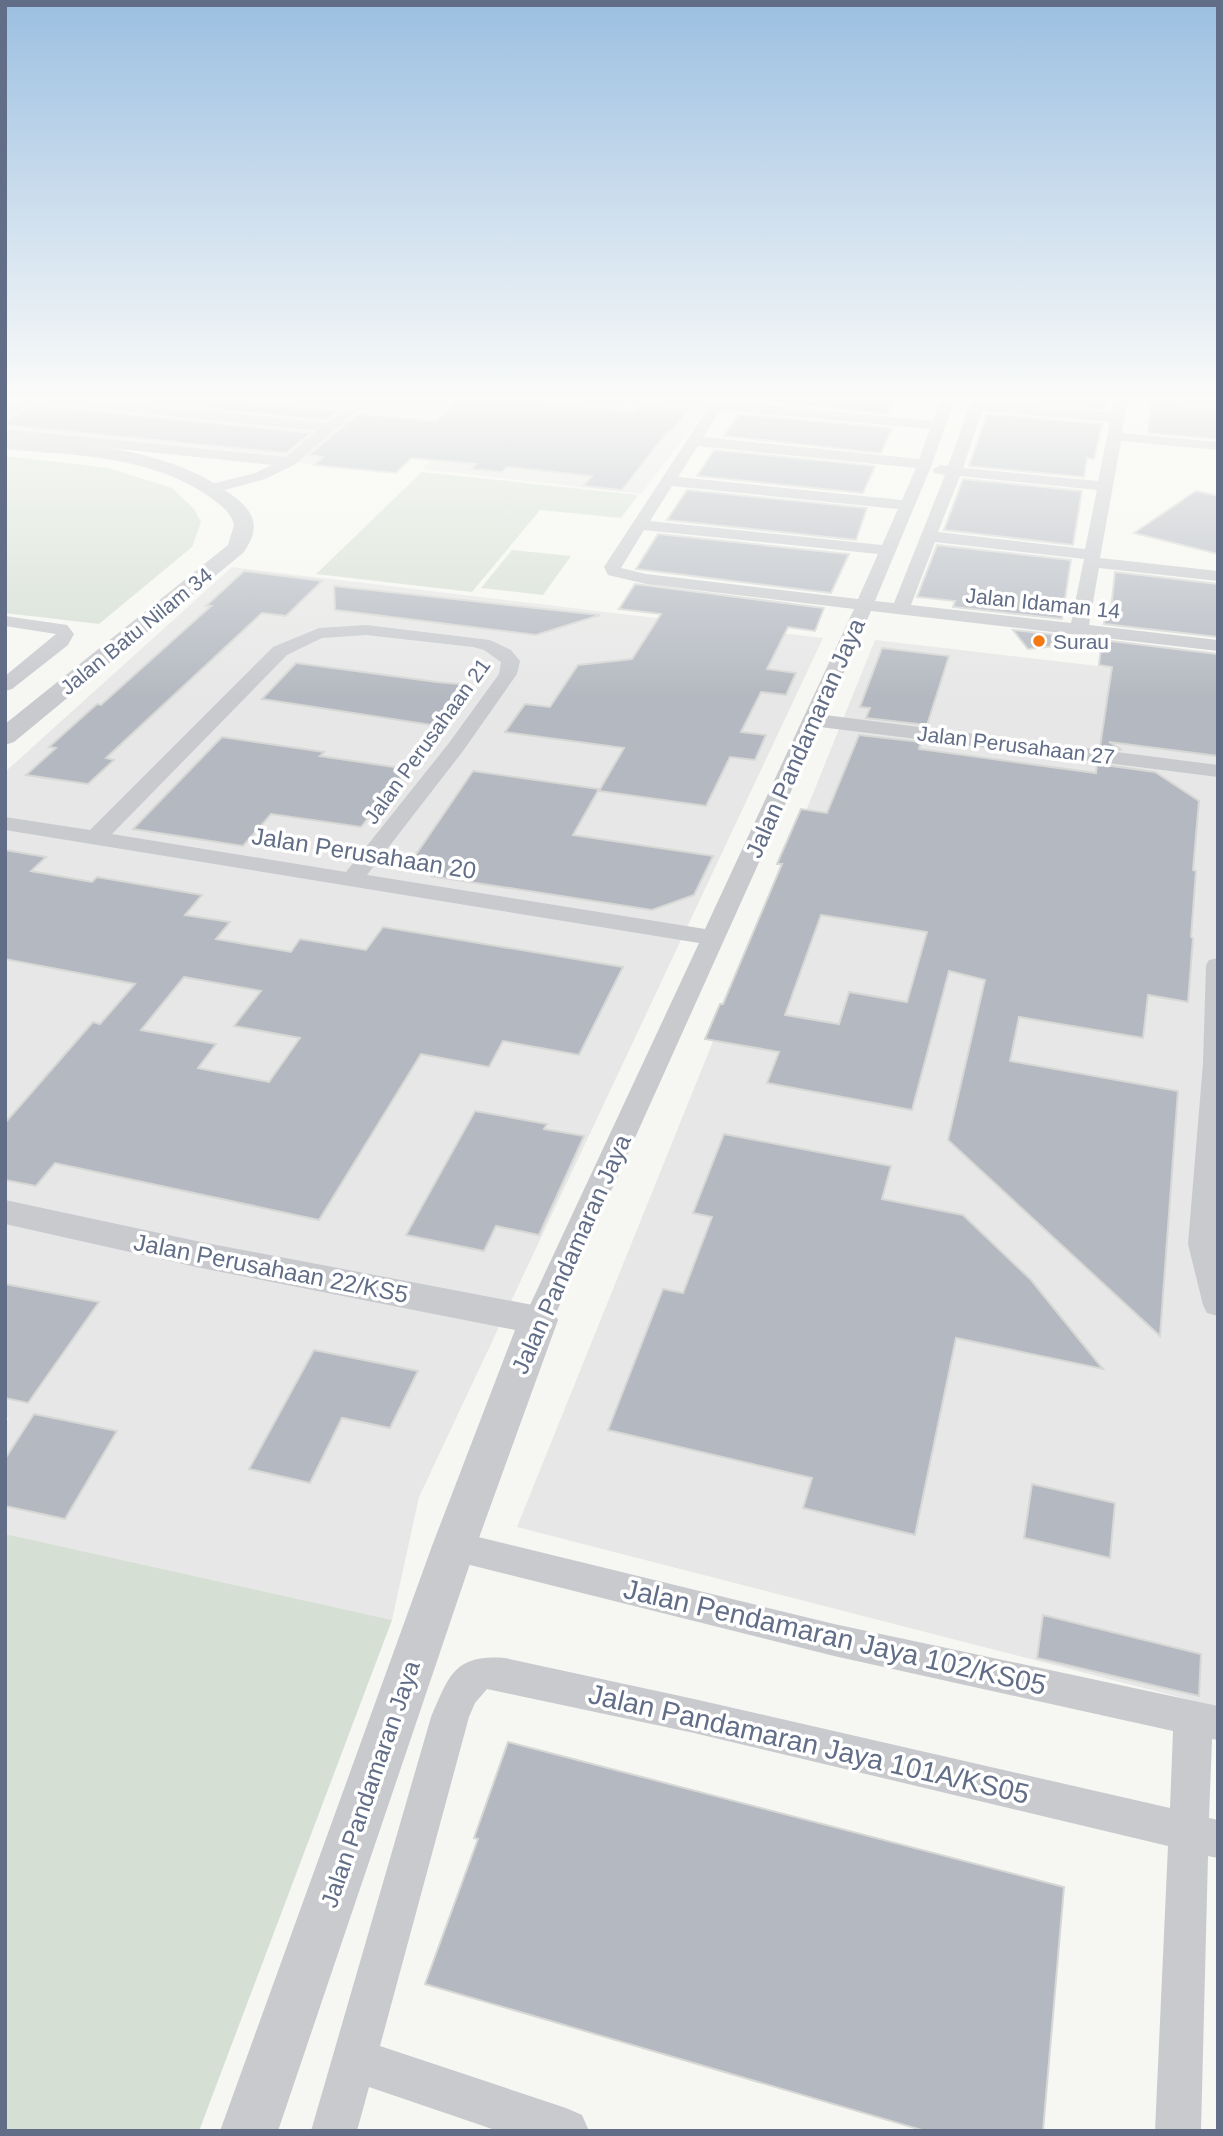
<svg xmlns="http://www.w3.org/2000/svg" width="1223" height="2136" viewBox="0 0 1223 2136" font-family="Helvetica,sans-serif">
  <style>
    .built { fill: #e6e7e6 }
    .green { fill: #d5dfd3 }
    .building { fill: #b4b9c1; stroke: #d7d8d5; stroke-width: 2; fill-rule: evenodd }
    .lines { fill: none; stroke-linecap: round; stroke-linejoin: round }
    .minor { fill: #c8cace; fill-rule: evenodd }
    .tertiary { fill: #c8cace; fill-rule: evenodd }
    .poi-dot { fill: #f57913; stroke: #fff; stroke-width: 2.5 }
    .labels { text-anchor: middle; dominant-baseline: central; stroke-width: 7; stroke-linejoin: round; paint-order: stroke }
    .far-street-label { font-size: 21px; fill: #626e87; stroke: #fff }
    .far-poi-label { font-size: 21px; fill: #626e87; stroke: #fff; text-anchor: start }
    .street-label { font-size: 24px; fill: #626e87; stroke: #fff }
    .near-street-label { font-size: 28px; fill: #626e87; stroke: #fff }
  </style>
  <rect width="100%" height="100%" fill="#f6f7f2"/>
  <g class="built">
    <polygon points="5,399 238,399 407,415 347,468 5,430"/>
    <polygon points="440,399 611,399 696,407 703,413 641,494 422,469 449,443 399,437"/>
    <polygon points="232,567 823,638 419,1497 392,1620 5,1534 5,1424 9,1418 5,1417 5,772"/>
    <polygon points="875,640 1218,680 1218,1707 517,1527"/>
  </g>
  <g class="green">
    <polygon points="249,399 440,399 422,416"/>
    <polygon points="5,456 108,468 172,488 194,509 201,522 192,547 99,624 5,613"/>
    <polygon points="422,472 638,495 621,518 540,510 472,592 316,574"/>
    <polygon points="512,550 571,556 543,595 481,588"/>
    <polygon points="5,1534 392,1620 199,2131 5,2131"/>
  </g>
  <g class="building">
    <polygon points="115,399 208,399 339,411 326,420"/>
    <polygon points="459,399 504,399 634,412 641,404 689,409 672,431 668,431 622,490 583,486 592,476 507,467 502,472 471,469 476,464 411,458 396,473 314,465 323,457 309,455 358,414 436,421"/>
    <polygon points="748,399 894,399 887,414"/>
    <polygon points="1002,399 1106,399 1104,410"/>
    <polygon points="1151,399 1174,400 1183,406 1218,409 1218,439 1148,433"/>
    <polygon points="35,405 311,433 286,453 5,425 5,420"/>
    <polygon points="739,414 892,428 881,453 724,436"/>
    <polygon points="987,414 1102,424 1094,459 1087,458 1084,477 969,466"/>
    <polygon points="714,450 875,466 863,493 697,476"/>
    <polygon points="963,479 1082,491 1073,545 944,530"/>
    <polygon points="687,490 867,508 856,540 667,520"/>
    <polygon points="1196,491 1218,496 1218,554 1134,533"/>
    <polygon points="658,534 849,554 831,593 636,569"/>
    <polygon points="937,545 1071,560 1062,619 953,607 955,601 917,597"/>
    <polygon points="244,571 322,581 286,616 262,613 106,758 114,760 88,784 26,775 56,748 49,747 97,704 101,705 211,606 206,606"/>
    <polygon points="1115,572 1218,584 1218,637 1104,624 1106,607 1111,608"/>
    <polygon points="635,584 824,608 815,631 788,627 767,669 796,673 786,695 761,692 741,732 766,735 755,760 730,757 706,806 599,791 624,748 505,732 525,704 550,707 578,665 632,659 661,614 619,609"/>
    <polygon points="334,586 463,600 600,615 536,635 335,610"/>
    <polygon points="1013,630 1059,635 1057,646 1028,649"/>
    <polygon points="1102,640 1217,654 1218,756 1109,742 1122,750 1100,747 1112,667 1099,665"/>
    <polygon points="882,648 949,656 927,725 866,718 870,708 860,707"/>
    <polygon points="296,663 437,682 470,685 438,726 262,699"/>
    <path d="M859 735 921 742 919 749 1096 773 1097 764 1155 772 1199 801 1193 870 1196 871 1191 937 1193 938 1188 1002 1148 995 1143 1038 1019 1017 1010 1061 1178 1091 1160 1336 948 1140 985 980 949 971 912 1110 767 1083 779 1052 705 1039 720 1004H723L782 864H777L801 809 827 813ZM821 915 927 932 907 1002 849 992 839 1024 785 1015Z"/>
    <polygon points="222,737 324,752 320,756 407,769 361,827 271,814 243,846 133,829"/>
    <polygon points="473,771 599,789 573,835 713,856 694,895 652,910 431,876 415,856"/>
    <path d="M5 850 46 857 31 871 92 882 97 877 202 895 185 915 230 922 216 939 291 952 300 939 366 950 383 927 623 967 579 1055 503 1041 489 1067 421 1054 319 1220 55 1163 36 1186 5 1180V1123L93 1022 100 1024 135 984 5 959ZM184 977 261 991 234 1026 300 1038 269 1082 198 1068 216 1044 141 1030Z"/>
    <polygon points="475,1111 547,1124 544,1129 584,1136 539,1235 496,1226 484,1251 406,1235"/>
    <polygon points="724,1134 891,1166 882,1199 963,1215 1031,1280 1103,1369 956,1338 915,1535 803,1508 812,1478 608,1430 663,1289 683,1293 712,1217 693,1213"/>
    <polygon points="5,1284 99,1302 28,1403 5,1398"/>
    <polygon points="314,1350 418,1371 390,1428 342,1418 310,1483 249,1469"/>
    <polygon points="34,1414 117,1431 65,1519 5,1506 5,1459"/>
    <polygon points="1032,1484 1115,1503 1110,1558 1024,1538"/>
    <polygon points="1043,1615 1201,1654 1199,1696 1037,1658"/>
    <polygon points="508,1742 1064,1887 1043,2131 925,2131 425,1984 478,1839 474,1838"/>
  </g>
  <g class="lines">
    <g class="minor">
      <polygon points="19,399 84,399 327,423 350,407 357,411 294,465 265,479 213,493 205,488 208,485 255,473 272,465 5,437 5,429 286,457 317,431 34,402 5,418 5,408"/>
      <path d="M645 399H701L933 421 941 399H955L932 464 875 601 894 603 945 475 935 473 932 470 940 465 948 466 972 399 1111 413 1114 399H1128L1122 433 1218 442V450L1121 441 1100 558 1218 571V581L1099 568 1089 625 1218 640V651L871 611 825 715 1218 765V777L820 727 553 1320 549 1328 538 1331 527 1328 523 1320 699 943 5 830V817L90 830 273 647 319 628 366 625 490 640 511 650 520 661 517 674 463 751 367 875 705 929 854 609 646 584 608 575 604 567 708 408 652 403ZM721 410 930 429 919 459 703 437ZM982 411 1110 422 1098 481 963 468ZM698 446 916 468 902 500 678 477ZM960 476 1097 490 1085 549 938 532ZM672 486 898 509 882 545 650 521ZM644 530 878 554 858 599 646 574 621 568ZM935 542 1084 559 1071 623 911 605ZM366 635 473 647 484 650 501 662 499 674 449 743 346 872 112 834 287 655 322 638Z"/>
      <polygon points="1176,399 1218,399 1218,406 1183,403"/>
      <polygon points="5,616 67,625 74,634 68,645 12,689 5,691 5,676 56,634 5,626"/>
      <polygon points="1218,958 1218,1316 1207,1313 1203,1305 1188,1244 1203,1063 1206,965 1209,960"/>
      <path d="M454 1531 834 1624 1218 1706V1740L1212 1739 1209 1818 1218 1820V1858L1208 1856 1201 2131H1155L1168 1846 694 1733 487 1689 475 1703 469 1717 380 2046 566 2108 582 2115 589 2131H498L369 2087 357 2131H311L431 1717C449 1676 454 1654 505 1658L694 1699 1170 1808 1173 1731 834 1656 454 1561 442 1556 436 1546 442 1536Z"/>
    </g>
    <g class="tertiary">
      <path d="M5 437C83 445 166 446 232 495 256 513 261 528 243 553L14 742 5 745V724L228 545 234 525C231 513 223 507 214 500 154 455 77 456 5 449Z"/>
      <polygon points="5,1200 201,1242 538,1306 552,1310 558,1320 476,1546 278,2131 220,2131 432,1546 515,1330 201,1268 5,1224"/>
    </g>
  </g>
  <linearGradient id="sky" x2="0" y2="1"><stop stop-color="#9bbfe1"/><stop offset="0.57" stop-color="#fbfbf9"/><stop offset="1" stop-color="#fbfbf9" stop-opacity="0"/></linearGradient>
  <rect width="1223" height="698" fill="url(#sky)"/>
  <circle class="poi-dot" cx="1039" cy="641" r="7"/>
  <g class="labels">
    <g class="far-street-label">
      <text transform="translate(1043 603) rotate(6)">Jalan Idaman 14</text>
      <text transform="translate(136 631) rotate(-39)">Jalan Batu Nilam 34</text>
      <text transform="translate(427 741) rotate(-54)">Jalan Perusahaan 21</text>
      <text transform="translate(1016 745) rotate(7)">Jalan Perusahaan 27</text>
    </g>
    <g class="far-poi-label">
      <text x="1053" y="641">Surau</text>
    </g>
    <g class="street-label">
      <text transform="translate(805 738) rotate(-66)">Jalan Pandamaran Jaya</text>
      <text transform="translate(364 853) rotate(9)">Jalan Perusahaan 20</text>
      <text transform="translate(571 1254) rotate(-66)">Jalan Pandamaran Jaya</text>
      <text transform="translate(271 1268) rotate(11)">Jalan Perusahaan 22/KS5</text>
      <text transform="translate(370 1784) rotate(-71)">Jalan Pandamaran Jaya</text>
    </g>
    <g class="near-street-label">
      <text transform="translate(835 1637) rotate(13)">Jalan Pendamaran Jaya 102/KS05</text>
      <text transform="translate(809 1744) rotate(13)">Jalan Pandamaran Jaya 101A/KS05</text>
    </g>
  </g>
  <rect width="1223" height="2136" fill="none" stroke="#626e87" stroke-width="14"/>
</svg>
